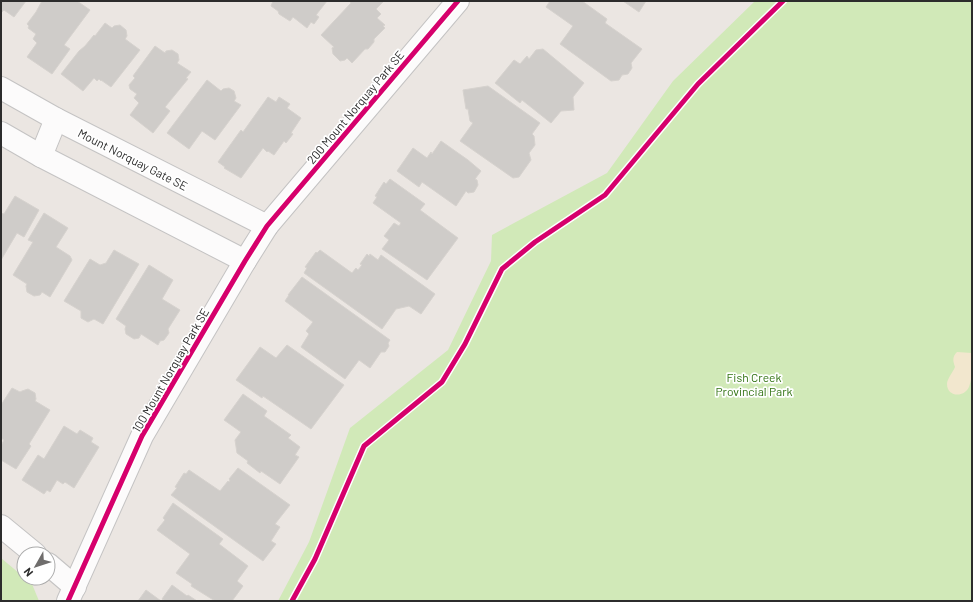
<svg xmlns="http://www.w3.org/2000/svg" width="973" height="602" viewBox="0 0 973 602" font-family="Barlow,sans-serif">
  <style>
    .green { fill: #d1e9b8 }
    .sand { fill: #f2e7ce }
    .building { fill: #cfccc9; stroke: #d6d2ce }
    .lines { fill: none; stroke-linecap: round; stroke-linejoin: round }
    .minor-casing { stroke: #c4c3c3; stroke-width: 24 }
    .minor { stroke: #fcfbfb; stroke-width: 22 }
    .cycleway-casing { stroke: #fff; stroke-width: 8 }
    .cycleway { stroke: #d6006c; stroke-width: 5 }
    .labels { text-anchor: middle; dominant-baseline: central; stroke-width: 3.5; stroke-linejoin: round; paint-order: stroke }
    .street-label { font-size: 12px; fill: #2c2c2c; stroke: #fff }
    .park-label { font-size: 12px; fill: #327313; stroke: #fff }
  </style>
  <rect width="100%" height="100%" fill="#ebe6e2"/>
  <g class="green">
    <polygon points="755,1 972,1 972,601 278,601 309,542 350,428 448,350 491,261 492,235 607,173 673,81"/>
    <polygon points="1,558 32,584 39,601 1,601"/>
  </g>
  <path class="sand" d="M957 352 972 353C972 364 973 377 969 387 964 398 947 397 947 384 947 379 953 372 955 367 953 361 952 357 957 352Z"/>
  <g class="building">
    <polygon points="1,1 26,1 14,17 4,10 1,13"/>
    <polygon points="42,1 77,1 90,10 64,45 70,49 52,74 27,57 37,43 33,39 36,34 28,28 29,26 27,24 36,12"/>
    <polygon points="273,1 327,1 316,15 319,17 314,24 311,22 307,28 293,17 290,21 279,14 278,11 271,6"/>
    <polygon points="349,1 384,1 376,9 381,14 377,18 385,25 383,26 385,28 374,39 374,42 368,49 365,49 352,63 347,58 345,60 340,61 333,54 332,48 334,47 321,35 351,3"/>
    <polygon points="550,1 582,1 607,19 605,23 642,49 631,63 632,68 628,74 622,75 619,80 611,81 560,44 573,26 546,7"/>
    <polygon points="623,1 646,1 639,12"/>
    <polygon points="105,23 112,28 114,26 120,25 126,30 127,36 125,39 140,50 111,87 101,80 101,81 99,79 97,81 94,78 83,91 61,74 79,51 85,46 94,35 95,36"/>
    <polygon points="155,46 165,53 166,51 172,50 178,54 179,60 177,63 191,72 186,78 188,79 165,107 170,111 153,133 130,115 139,103 134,98 137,94 130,89 129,85 135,78 133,76"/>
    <polygon points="543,49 584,83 573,97 574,110 561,111 551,123 522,100 520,103 495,83 514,60 520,64 527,56 529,59 536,50"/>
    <polygon points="207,80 221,91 223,89 229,88 234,91 236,98 234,101 241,105 215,140 202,131 189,149 167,133"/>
    <polygon points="488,86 540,123 532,134 534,136 535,145 529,153 531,160 519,177 513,178 460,141 473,123 470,121 468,109 466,109 463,90"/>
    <polygon points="268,97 276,102 279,97 290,104 287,108 301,118 291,133 293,134 286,143 284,141 274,155 268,151 267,152 263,148 241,178 224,168 225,167 218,162 241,130 243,132"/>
    <polygon points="441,141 468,160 481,171 475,179 477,180 478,185 474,192 468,193 466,191 456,206 422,182 419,187 397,171 413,148 427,158 431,152 432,154"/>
    <polygon points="390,179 425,204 420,210 458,238 427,280 382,249 389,240 384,236 394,223 399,226 401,223 373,203 377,197 375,196 384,182 386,184"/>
    <polygon points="15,196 39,210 24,237 17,233 1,260 1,213 4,214"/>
    <polygon points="44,213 68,228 56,247 70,256 72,260 50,297 42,292 40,295 34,296 27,292 26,286 27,284 13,275 33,242 28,240"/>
    <polygon points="114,250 139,264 103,324 94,319 88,322 81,318 81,311 64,301 90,259 100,265 106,263"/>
    <polygon points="320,250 352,273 356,268 358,270 362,265 360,264 367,254 369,256 370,254 378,260 381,255 435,294 421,314 409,306 396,309 382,329 304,273 307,268 305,267 316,252 317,253"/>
    <polygon points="149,265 173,280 162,299 180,310 168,329 169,333 164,340 160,341 158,345 141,334 139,338 134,339 126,334 125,329 126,326 116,319"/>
    <polygon points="302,277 390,340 388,343 389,346 385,352 381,352 370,368 359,360 345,379 301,347 309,334 306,331 313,322 285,301 289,295 288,295"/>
    <polygon points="287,345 344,385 311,429 263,396 262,398 236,380 260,347 276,358"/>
    <polygon points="12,388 20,392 22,391 28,389 35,393 36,399 35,401 50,410 29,444 31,446 16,469 1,460 1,446 4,440 1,438 1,405"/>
    <polygon points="243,394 267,411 264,416 291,435 288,438 300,447 295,455 299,457 280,484 261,471 260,473 247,463 248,461 237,453 235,440 241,432 224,420"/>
    <polygon points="64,426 77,434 80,430 93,438 91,442 99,447 74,488 65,482 63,484 57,480 50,492 47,490 44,494 22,480 38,455 44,459"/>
    <polygon points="238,468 290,505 275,524 280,527 271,541 276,544 263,561 171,495 177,488 175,487 184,473 186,474 189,470 220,491 228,481 229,482 230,480 229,479"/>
    <polygon points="173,503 223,539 219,544 248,566 237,581 243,586 232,601 215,601 191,586 192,584 176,573 190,554 157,530 165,520 163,518"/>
    <polygon points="172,585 187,596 188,595 197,601 165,601 162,599"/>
    <polygon points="146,590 161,601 138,601"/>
  </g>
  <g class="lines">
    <g class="minor-casing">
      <g id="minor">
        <polyline points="1,88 56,119 267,226"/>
        <polyline points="1,133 41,156 245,261"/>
        <polyline points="41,156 56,119"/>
        <polyline points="1,526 35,554"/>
        <polyline points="48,564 75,587"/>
        <polyline points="68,601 142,436 245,261 267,226 458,1"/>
      </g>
    </g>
    <use href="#minor" class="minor"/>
    <g class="cycleway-casing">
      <g id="cycleway">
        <polyline points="68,601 142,436 245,261 267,226 458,1"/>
        <polyline points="292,601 315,559 364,446 442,382 465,344 502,269 535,242 605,195 698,84 783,1"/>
      </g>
    </g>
    <use href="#cycleway" class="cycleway"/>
  </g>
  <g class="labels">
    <g class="street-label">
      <text transform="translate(355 107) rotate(-50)">200 Mount Norquay Park SE</text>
      <text transform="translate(133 159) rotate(27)">Mount Norquay Gate SE</text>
      <text transform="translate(170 370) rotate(-60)">100 Mount Norquay Park SE</text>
    </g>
    <g class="park-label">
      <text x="754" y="377">Fish Creek<tspan x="754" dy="14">Provincial Park</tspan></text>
    </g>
  </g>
  <rect width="973" height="602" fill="none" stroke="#2c2c2c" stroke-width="4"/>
  <g transform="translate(36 566) rotate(231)"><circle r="19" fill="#ffffff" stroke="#ababab"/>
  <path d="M0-3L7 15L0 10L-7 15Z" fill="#6f6d6c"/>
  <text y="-6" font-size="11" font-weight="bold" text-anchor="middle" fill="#2c2c2c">N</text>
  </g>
</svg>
